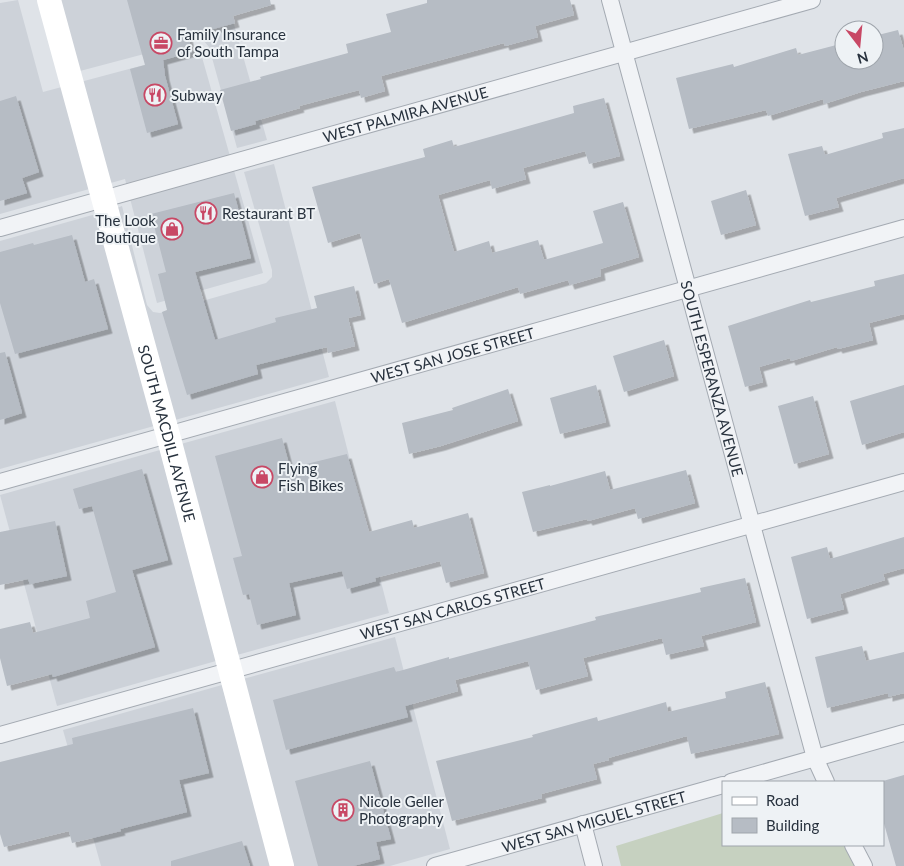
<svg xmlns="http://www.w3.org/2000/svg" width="904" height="866" viewBox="0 0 904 866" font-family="Lato,sans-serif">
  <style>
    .built { fill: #cdd2d9 }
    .grass { fill: #c6d1c0 }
    .building { fill: #b6bcc4; filter: url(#shadow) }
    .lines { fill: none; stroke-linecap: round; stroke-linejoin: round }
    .street-casing { stroke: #a4aab2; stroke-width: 18 }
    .street { stroke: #f1f3f6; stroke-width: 16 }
    .secondary { stroke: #fff; stroke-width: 24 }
    .labels { text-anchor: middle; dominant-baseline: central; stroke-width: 4; stroke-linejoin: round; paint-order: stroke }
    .poi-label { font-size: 15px; fill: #28323e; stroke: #eef2f5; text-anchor: start }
    .street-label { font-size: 15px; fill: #28323e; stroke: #eef2f5 }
  </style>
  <defs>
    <filter id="shadow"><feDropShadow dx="4.5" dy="4.5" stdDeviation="0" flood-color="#0004"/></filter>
  </defs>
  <rect width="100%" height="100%" fill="#dfe3e8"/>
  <g class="built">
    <polygon points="18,0 43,92 200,50 263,273 157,303 125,179 0,214 0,3"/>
    <polygon points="60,0 227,0 267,140 237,148 209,47 203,40 197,40 80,71"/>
    <polygon points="274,164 329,377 175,420 117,208 122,206 147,305 153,312 160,313 266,283 272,277 272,270 244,172"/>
    <polygon points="96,214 154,426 0,469 0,241"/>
    <polygon points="335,401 389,613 237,655 181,444"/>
    <polygon points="160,450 216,661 57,706 0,495"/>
    <polygon points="395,637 450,849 390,866 294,866 243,679"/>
    <polygon points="222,685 271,866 101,866 63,730"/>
  </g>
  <polygon class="grass" points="723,813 723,845 850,845 858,866 621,866 616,846"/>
  <g class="building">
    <polygon points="127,0 270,0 271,5 233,16 235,23 188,36 192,52 163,60 165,76 178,124 147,133 130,69 145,65"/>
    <polygon points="427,0 570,0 574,15 535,26 538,37 505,46 504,43 381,76 385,91 361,98 359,90 299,106 300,108 255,121 256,124 231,131 220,90 261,79 260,77 348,53 346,44 391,32 386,14 427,3"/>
    <polygon points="898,30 904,51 904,81 861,92 824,104 823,99 768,116 766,110 689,129 676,78 733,64 734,67 796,48 798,55 844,43 844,60 874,60 874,36"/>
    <polygon points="16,96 39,172 22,178 27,193 0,201 0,101"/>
    <polygon points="604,98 620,156 589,164 585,151 523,168 526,179 492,189 490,180 438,195 454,252 489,241 492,253 538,240 544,260 603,243 593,211 623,202 639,257 600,269 601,276 570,285 568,280 520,294 518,287 402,323 389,279 374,284 360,233 328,243 312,187 425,157 423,149 452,140 454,147 574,113 573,106"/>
    <polygon points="904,128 904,178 836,198 839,207 805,216 788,154 822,146 825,155 883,138 882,133"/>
    <polygon points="746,190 756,225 721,235 711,201"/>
    <polygon points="234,193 251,258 195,272 215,340 276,322 275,318 317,308 314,296 354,286 361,315 348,318 355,346 328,353 327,347 256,365 258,374 187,395 162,312 167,310 158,274 166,272 151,214"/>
    <polygon points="72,235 85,282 94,279 108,329 15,354 0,303 0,252 33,243 34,245"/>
    <polygon points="904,274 904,314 869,323 873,340 838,349 837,347 791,361 790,358 759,367 763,382 745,387 728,326 810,300 811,302 875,286 874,281"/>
    <polygon points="664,340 674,376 624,392 613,356"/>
    <polygon points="5,352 22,413 0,420 0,353"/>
    <polygon points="596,385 606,422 560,434 550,398"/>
    <polygon points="904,385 904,432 862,445 850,401"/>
    <polygon points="508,389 518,421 441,446 409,454 402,423 453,410 452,408"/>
    <polygon points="813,396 829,454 794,464 778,406"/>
    <polygon points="282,438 290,468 347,454 369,532 412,520 414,528 468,513 484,573 446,583 440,561 375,578 376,581 347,589 342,571 289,583 296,615 257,625 249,594 243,595 233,558 242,556 215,456"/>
    <polygon points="142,469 168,560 132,570 155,647 53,677 52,674 7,686 0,658 0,629 30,622 33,633 90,618 86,601 116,592 92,506 79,509 73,489"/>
    <polygon points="686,470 695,503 638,519 635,508 588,521 587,519 533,532 522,492 550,485 550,486 605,471 610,490"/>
    <polygon points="55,521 67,576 30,584 28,579 0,585 0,532"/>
    <polygon points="904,537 904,568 883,574 885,580 840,594 844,609 807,619 791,557 827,547 830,559"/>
    <polygon points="745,578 756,622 701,636 704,646 666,655 662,638 583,658 588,676 536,690 528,661 455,680 458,691 405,706 408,717 286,750 273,700 394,667 396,672 449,657 449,659 596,620 595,617 701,592 700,588"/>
    <polygon points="862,646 866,661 904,652 904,693 888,697 888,693 827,708 815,657"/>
    <polygon points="765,682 779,734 691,754 687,736 608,758 609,760 593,764 597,779 541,794 542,798 452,821 436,761 533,737 532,735 597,717 598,721 666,702 668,712 726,698 725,692"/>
    <polygon points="193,708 209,773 179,780 187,812 120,829 121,831 72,843 69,831 4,847 0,834 0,762 73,744 72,738"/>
    <polygon points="370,761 391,839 376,842 380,859 353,866 318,866 295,781"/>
    <polygon points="904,775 904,866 896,866 883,820 883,781"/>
    <polygon points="242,841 250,866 171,866 171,861"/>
  </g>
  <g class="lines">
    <g class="street-casing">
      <g id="street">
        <path id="s1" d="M610 0 815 758 826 782"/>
        <path id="s2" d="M0 228 812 0"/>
        <path id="s3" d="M0 482 904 228"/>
        <path id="s4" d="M0 735 904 482"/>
        <polyline points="731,782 904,733"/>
        <polyline points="583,824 594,866"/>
        <polyline points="853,845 864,866"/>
        <path id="s5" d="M435 866 723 785"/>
      </g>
    </g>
    <use href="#street" class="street"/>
    <path class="secondary" id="s6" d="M49 0 168 435 282 866"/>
  </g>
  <defs>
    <g id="office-ring" transform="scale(1.125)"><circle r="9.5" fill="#eef2f5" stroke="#c84865" stroke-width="1.5"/><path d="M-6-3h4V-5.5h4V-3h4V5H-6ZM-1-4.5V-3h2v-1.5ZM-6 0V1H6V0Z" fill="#c84865"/></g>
    <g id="restaurant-ring" transform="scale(1.125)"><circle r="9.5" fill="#eef2f5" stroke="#c84865" stroke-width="1.5"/><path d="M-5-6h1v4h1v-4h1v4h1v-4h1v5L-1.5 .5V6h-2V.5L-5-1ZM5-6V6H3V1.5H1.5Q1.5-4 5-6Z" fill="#c84865"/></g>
    <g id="shop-ring" transform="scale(1.125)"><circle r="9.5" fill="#eef2f5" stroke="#c84865" stroke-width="1.5"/><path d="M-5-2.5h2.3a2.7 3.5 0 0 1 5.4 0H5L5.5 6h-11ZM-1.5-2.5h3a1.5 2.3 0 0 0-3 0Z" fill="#c84865"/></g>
    <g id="building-ring" transform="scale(1.125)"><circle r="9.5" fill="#eef2f5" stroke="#c84865" stroke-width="1.5"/><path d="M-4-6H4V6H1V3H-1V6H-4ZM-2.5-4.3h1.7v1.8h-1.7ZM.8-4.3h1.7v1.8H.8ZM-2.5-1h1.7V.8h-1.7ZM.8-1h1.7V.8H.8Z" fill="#c84865"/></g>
  </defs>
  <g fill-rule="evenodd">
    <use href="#office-ring" x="161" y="43"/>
    <use href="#restaurant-ring" x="155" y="95"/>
    <use href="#restaurant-ring" x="206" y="213"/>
    <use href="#shop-ring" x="172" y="229"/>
    <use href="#shop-ring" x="262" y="477"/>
    <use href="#building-ring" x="343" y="810"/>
  </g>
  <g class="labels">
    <g class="poi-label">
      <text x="177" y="34">Family Insurance<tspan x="177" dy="17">of South Tampa</tspan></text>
      <text x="171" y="95">Subway</text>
      <text x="222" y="213">Restaurant BT</text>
      <text x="156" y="220" text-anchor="end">The Look<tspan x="156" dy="17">Boutique</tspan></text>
      <text x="278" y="468">Flying<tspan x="278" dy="17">Fish Bikes</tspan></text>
      <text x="359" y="801">Nicole Geller<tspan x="359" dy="17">Photography</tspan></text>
    </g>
    <g class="street-label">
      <text stroke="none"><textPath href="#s2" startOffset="421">WEST PALMIRA AVENUE</textPath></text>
      <text stroke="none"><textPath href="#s3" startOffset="470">WEST SAN JOSE STREET</textPath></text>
      <text stroke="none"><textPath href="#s1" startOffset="392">SOUTH ESPERANZA AVENUE</textPath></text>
      <text stroke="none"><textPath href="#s6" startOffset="449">SOUTH MACDILL AVENUE</textPath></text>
      <text stroke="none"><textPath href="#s4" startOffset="470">WEST SAN CARLOS STREET</textPath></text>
      <text stroke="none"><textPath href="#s5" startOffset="165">WEST SAN MIGUEL STREET</textPath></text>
    </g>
  </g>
  <rect x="722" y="781" width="162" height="65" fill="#eef2f5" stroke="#9fa5ac"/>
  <rect x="732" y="797" width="25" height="8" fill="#ffffff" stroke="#9fa5ac"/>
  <text x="766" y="806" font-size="15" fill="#28323e">Road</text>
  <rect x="732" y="818" width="25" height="15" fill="#b6bcc4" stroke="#9fa5ac"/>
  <text x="766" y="831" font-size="15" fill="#28323e">Building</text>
  <g transform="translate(859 45) rotate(164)"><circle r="24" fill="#eef2f5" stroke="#9fa5ac"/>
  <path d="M0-4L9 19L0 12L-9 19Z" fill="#c84865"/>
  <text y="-8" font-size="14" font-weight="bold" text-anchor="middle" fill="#28323e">N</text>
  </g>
</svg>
